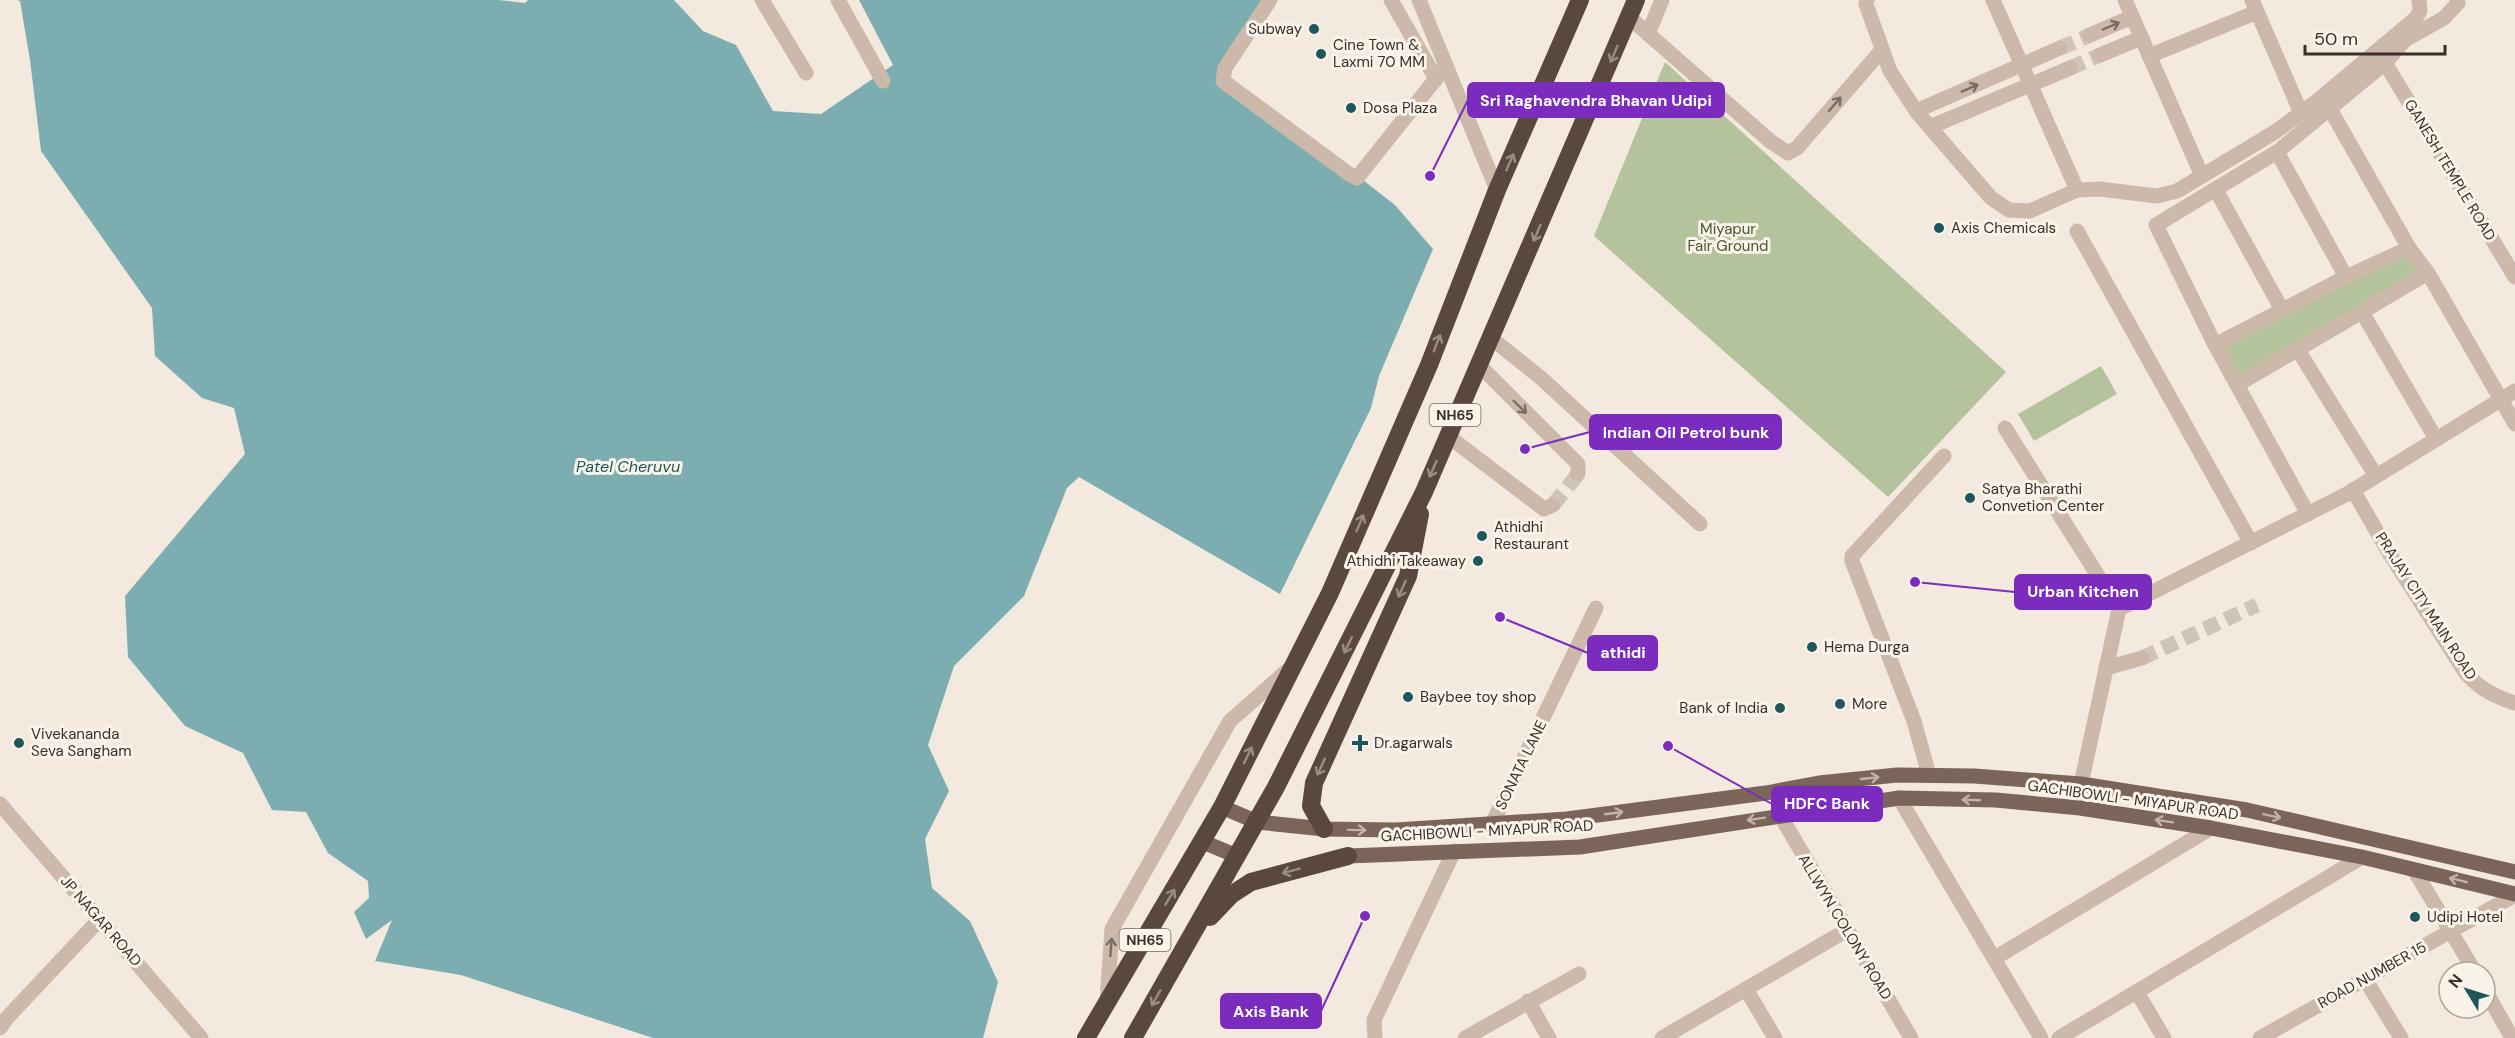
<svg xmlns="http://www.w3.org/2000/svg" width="2515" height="1038" viewBox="0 0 2515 1038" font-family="'DM Sans',sans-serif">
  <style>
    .green { fill: #b5c39d }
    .water { fill: #7caeb1 }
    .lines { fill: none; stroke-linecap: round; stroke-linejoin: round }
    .minor-tunnel { stroke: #cec4ba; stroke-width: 15; stroke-dasharray: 15 8; stroke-linecap: butt }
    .minor { stroke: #ccb9a9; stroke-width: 15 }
    .major { stroke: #7b655a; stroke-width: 15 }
    .highway { stroke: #5a4840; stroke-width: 18 }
    .oneway { stroke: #7b6d63 }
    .oneway2 { stroke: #9a8c84 }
    .oneway3 { stroke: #c1b3a9 }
    .poi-dot { fill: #1d565b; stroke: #faf3ea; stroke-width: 2 }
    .labels { text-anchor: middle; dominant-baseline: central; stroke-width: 6; stroke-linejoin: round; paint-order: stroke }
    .shield { fill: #faf3ea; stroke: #736963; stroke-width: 1.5 }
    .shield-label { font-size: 14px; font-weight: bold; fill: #392e29 }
    .poi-label { font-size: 15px; fill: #392e29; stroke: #faf3ea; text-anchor: start }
    .street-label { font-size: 15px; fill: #392e29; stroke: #faf3ea }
    .park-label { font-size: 15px; fill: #47572c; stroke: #faf3ea }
    .water-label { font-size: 16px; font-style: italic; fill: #1d565b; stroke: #faf3ea }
    .leader { fill: none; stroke: #7b2cbf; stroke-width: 2 }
    .callout-dot { fill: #7b2cbf; stroke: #faf3ea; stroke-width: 2 }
    .callout { fill: #7b2cbf; stroke: #7b2cbf; stroke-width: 2 }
    .callout-label { font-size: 16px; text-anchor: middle; font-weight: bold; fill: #fff }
  </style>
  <rect width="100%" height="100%" fill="#f3e9de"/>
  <g class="green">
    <polygon points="1665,62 2006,372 1888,497 1594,236"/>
    <polygon points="2409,248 2428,273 2237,385 2215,345"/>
    <polygon points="2101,366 2117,394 2034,441 2018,414"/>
  </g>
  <polygon class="water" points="17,0 498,0 525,3 528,0 674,0 703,31 736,45 773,111 821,114 893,65 859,0 1271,0 1226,74 1395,205 1433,249 1379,376 1371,408 1280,594 1079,477 1067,488 1024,596 954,666 928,745 949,791 925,839 932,888 970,921 998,982 983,1038 653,1038 461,975 375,961 392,920 366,939 354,912 369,898 368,881 328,853 306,812 272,810 243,753 185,726 128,657 125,596 245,454 234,408 202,398 155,356 152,308 41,151 30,60 20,1"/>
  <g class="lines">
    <g class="minor-tunnel">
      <polyline points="2060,48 2090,35"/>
      <polyline points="2070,68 2100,55"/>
      <polyline points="1553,505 1578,474"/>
      <polyline points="2142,658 2257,605"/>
    </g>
    <g class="minor">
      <polyline points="762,0 806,73"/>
      <polyline points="838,0 883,81"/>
      <polyline points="1270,0 1225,68 1223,81 1349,174 1357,178 1446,66"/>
      <polyline points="1391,0 1436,79"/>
      <polyline points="1419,0 1497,190"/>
      <polyline points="1867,0 1866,4 1890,71 1916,111 1991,198 2009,210 2030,211 2077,190 2099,189 2157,196 2177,191 2275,132 2317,101 2416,18 2420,11 2419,0"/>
      <polyline points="1993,0 2077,190"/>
      <polyline points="2125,0 2202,176"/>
      <polyline points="2252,0 2301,113"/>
      <polyline points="1629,17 1770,141 1788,153 1797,148 1881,51"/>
      <polyline points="1648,34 1662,0"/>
      <polyline points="2090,35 2132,17"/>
      <polyline points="2100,55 2141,38"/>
      <polyline points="2149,56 2257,12"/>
      <polyline points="2385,63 2515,277"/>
      <polyline points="2330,109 2409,248 2428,273 2515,424"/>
      <polyline points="1916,111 2060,48"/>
      <polyline points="1930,127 2070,68"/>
      <polyline points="2277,152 2346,277"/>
      <polyline points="2216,190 2282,310"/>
      <polyline points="2077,231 2251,543"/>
      <polyline points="2362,312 2436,439"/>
      <polyline points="1491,338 1541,378 1700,524"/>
      <polyline points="2215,345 2346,277 2409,248"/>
      <polyline points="2298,350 2376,476"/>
      <polyline points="1479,365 1578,464 1578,474"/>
      <polyline points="2237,385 2428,273"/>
      <polyline points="2005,428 2119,609"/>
      <polyline points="1448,436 1544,509 1553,505"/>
      <path d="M2353 490 2388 551 2465 672C2478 688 2495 697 2515 703"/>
      <polyline points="2308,514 2215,345 2156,225 2277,152 2385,63 2405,40 2444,18 2458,3 2457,0"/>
      <polyline points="2106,668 2142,658"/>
      <polyline points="1929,775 1914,721 1852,561 1852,556 1944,456"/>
      <polyline points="2081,784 2119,609 2347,494 2515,391"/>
      <polyline points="1899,798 2041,1038"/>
      <polyline points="0,804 201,1038"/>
      <polyline points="1780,815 1911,1038"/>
      <polyline points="1492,824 1596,608"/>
      <polyline points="2414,870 2475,972"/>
      <polyline points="1995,958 2211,828"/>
      <polyline points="2365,979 2401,1038"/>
      <polyline points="1746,989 1775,1038"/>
      <polyline points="2485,990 2512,1038"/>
      <polyline points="2137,992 2164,1038"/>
      <polyline points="1528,1001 1549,1038"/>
      <polyline points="1107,1002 1112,929 1230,721 1290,668"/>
      <polyline points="0,1028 6,1019 99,920"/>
      <polyline points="1375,1038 1374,1020 1454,851"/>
      <polyline points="1465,1038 1579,974"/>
      <polyline points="1662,1038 1847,930"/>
      <polyline points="2059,1038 2362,857"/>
      <polyline points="2260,1038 2515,895"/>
    </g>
    <g class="major">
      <polyline points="1222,807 1257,822 1324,829 1396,830 1567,819 1766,793 1819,783 1897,775 1974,776 2081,784 2247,810 2515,872"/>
      <polyline points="1203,842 1237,856"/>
      <polyline points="1348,856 1580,847 1899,798 1996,800 2080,808 2211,828 2362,857 2515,894"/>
    </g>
    <g class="highway">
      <polyline points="1324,829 1311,806 1314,783 1408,576 1420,514"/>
      <polyline points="1210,917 1231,895 1251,882 1348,856"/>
      <polyline points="1086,1038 1222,807 1330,593 1429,365 1497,190 1580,0"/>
      <polyline points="1133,1038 1276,787 1424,492 1636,0"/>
    </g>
  </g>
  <defs><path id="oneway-shaft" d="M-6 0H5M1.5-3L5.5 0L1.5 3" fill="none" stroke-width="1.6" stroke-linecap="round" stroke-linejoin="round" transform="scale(1.5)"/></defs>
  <g class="oneway">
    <use href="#oneway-shaft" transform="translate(2111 26) rotate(-23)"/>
    <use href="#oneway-shaft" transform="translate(1970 88) rotate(-24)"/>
    <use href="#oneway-shaft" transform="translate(1835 104) rotate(-49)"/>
    <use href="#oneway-shaft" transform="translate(1520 407) rotate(44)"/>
    <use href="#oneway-shaft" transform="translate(1111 947) rotate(-86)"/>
  </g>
  <g class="oneway2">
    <use href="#oneway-shaft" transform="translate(1614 54) rotate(113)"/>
    <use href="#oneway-shaft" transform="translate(1510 162) rotate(-66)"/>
    <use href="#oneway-shaft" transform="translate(1537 233) rotate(113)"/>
    <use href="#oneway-shaft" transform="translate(1437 343) rotate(-69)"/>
    <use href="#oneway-shaft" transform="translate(1433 469) rotate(114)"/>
    <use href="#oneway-shaft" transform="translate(1360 523) rotate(-67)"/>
    <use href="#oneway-shaft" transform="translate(1402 589) rotate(115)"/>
    <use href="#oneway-shaft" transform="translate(1348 645) rotate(116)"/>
    <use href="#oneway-shaft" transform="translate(1248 755) rotate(-64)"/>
    <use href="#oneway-shaft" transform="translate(1321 767) rotate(115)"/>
    <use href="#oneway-shaft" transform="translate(1291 871) rotate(165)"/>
    <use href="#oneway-shaft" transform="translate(1170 897) rotate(-59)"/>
    <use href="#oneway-shaft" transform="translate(1156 998) rotate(120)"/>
  </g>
  <g class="oneway3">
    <use href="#oneway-shaft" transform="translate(1870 778) rotate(-6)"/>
    <use href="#oneway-shaft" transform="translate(1971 800) rotate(-178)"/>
    <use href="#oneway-shaft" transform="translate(1614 813) rotate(-8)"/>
    <use href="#oneway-shaft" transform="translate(2272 816) rotate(12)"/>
    <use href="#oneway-shaft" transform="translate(1756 819) rotate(171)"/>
    <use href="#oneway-shaft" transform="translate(2164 821) rotate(-171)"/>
    <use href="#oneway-shaft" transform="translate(1357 830) rotate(1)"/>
    <use href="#oneway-shaft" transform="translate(2458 880) rotate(-166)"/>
  </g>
  <g class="poi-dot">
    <circle cx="1314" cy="29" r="6"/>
    <circle cx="1321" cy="54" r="6"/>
    <circle cx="1351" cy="108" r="6"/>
    <circle cx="1939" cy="228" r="6"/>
    <circle cx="1970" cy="498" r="6"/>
    <circle cx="1482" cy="536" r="6"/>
    <circle cx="1478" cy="561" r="6"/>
    <circle cx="1812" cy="647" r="6"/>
    <circle cx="1408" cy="697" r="6"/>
    <circle cx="1840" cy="704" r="6"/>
    <circle cx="1780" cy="708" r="6"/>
    <circle cx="19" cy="743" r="6"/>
    <path d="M1357 734h6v6h6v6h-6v6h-6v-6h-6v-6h6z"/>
    <circle cx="2415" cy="917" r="6"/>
  </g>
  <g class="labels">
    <g class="shield">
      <rect x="1429.5" y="404" width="51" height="22" rx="4.5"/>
      <rect x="1119.5" y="929" width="51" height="22" rx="4.5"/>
    </g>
    <g class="shield-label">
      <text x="1455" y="415">NH65</text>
      <text x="1145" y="940">NH65</text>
    </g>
    <g class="poi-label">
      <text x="1302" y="29" text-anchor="end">Subway</text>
      <text x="1333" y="45">Cine Town &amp;<tspan x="1333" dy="17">Laxmi 70 MM</tspan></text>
      <text x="1363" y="108">Dosa Plaza</text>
      <text x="1951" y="228">Axis Chemicals</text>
      <text x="1982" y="489">Satya Bharathi<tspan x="1982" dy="17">Convetion Center</tspan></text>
      <text x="1494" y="527">Athidhi<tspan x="1494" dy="17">Restaurant</tspan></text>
      <text x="1466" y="561" text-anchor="end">Athidhi Takeaway</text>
      <text x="1824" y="647">Hema Durga</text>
      <text x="1420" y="697">Baybee toy shop</text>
      <text x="1852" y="704">More</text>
      <text x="1768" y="708" text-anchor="end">Bank of India</text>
      <text x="31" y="734">Vivekananda<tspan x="31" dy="17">Seva Sangham</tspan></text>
      <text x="1374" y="743">Dr.agarwals</text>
      <text x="2427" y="917">Udipi Hotel</text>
    </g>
    <g class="street-label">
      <text transform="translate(2450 170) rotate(59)">GANESH TEMPLE ROAD</text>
      <text transform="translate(2426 606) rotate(57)">PRAJAY CITY MAIN ROAD</text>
      <text transform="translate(1521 765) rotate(-64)">SONATA LANE</text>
      <text transform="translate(2133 800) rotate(8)">GACHIBOWLI - MIYAPUR ROAD</text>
      <text transform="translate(1487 831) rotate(-3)">GACHIBOWLI - MIYAPUR ROAD</text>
      <text transform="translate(101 921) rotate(49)">JP NAGAR ROAD</text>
      <text transform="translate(1845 927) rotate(59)">ALLWYN COLONY ROAD</text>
      <text transform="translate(2372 975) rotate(-29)">ROAD NUMBER 15</text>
    </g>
    <g class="park-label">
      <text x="1728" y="229">Miyapur<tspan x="1728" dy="17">Fair Ground</tspan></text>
    </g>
    <g class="water-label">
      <text x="628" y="466">Patel Cheruvu</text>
    </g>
  </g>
  <path class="leader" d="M1430 176L1468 100M1525 449L1590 432M1915 582L2015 592M1500 617L1588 653M1668 746L1772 804M1365 916L1321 1011"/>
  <g class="callout-dot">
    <circle cx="1430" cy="176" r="6"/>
    <circle cx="1525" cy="449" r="6"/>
    <circle cx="1915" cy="582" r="6"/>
    <circle cx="1500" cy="617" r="6"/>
    <circle cx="1668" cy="746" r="6"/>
    <circle cx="1365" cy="916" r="6"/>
  </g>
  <g class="callout">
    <rect x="1468" y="83" width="256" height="34" rx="6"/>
    <rect x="1590" y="415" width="191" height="34" rx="6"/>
    <rect x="2015" y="575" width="136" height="34" rx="6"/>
    <rect x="1588" y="636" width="69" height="34" rx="6"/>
    <rect x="1772" y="787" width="110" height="34" rx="6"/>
    <rect x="1221" y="994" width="100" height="34" rx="6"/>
  </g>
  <g class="callout-label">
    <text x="1596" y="106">Sri Raghavendra Bhavan Udipi</text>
    <text x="1686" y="438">Indian Oil Petrol bunk</text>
    <text x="2083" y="597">Urban Kitchen</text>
    <text x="1623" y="658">athidi</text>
    <text x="1827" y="809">HDFC Bank</text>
    <text x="1271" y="1017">Axis Bank</text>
  </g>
  <g transform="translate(2467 990) rotate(308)"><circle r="28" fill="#faf3ea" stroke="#ada49d" stroke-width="1.5"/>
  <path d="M0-4.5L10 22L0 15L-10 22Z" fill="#1d565b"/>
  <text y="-9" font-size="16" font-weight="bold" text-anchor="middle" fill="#392e29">N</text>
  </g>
  <path d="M2305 45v9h140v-9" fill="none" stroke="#392e29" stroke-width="3"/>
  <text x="2314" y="45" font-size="18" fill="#392e29" stroke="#faf3ea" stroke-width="4.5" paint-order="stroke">50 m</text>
</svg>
